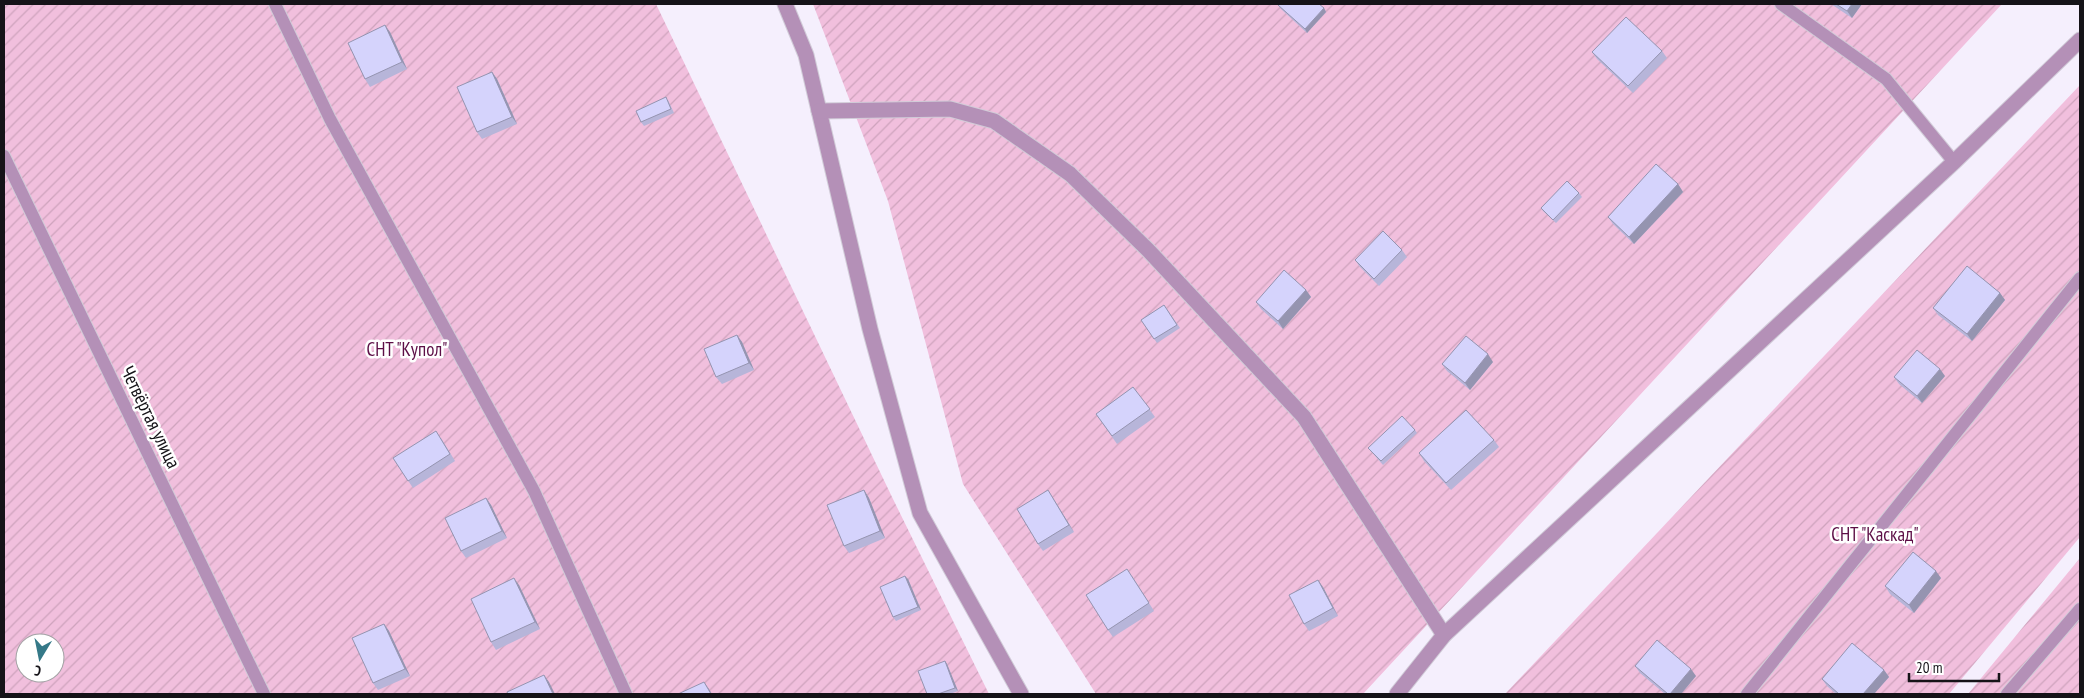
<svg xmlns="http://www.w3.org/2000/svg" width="2084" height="698" viewBox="0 0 2084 698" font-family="'PT Sans Narrow',sans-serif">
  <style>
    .garden { fill: url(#garden-furrows); fill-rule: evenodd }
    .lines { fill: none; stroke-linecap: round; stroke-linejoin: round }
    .lane-casing { stroke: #d1ccd8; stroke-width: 14 }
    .street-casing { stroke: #d1ccd8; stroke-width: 17 }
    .lane { stroke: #b490b7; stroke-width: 12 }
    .street { stroke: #b490b7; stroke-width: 15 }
    .wall { fill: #b7b5d9 }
    .shaded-wall { fill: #9594b0 }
    .building { fill: #d5d3fc; stroke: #9594b0 }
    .labels { text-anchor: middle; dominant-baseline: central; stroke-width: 5; stroke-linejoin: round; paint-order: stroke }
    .park-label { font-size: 19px; fill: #5c0e46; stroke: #fff }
    .street-label { font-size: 19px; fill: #151318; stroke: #fff }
  </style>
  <defs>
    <pattern id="garden-furrows" width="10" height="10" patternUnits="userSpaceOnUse" patternTransform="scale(1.25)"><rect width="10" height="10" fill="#f1bfdd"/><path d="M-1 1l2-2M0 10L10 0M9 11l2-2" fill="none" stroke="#cea3bd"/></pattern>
  </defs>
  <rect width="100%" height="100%" fill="#f5effd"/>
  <g class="garden">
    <path d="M4 4H656L892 497 989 694H4ZM25 643H55V673H25Z"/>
    <polygon points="813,4 2002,4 1363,694 1096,694 963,484 888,201"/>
    <polygon points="2080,85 2080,537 1949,694 1505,694"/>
    <polygon points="2080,558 2080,694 1968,694"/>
  </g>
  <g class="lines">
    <g class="lane-casing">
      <g id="lane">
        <polyline points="275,4 330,119 534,491 626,694"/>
        <polyline points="1781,4 1886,79 1954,162"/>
        <polyline points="4,156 264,694"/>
        <polyline points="1747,694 2080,278"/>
        <polyline points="2007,694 2080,609"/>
      </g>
    </g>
    <g class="street-casing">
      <g id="street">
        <polyline points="785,4 806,55 870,329 920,513 1021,694"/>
        <polyline points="819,111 950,109 994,121 1070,174 1148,250 1304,417 1444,635"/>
        <polyline points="1397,694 1444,635 1954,162 2080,40"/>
      </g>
    </g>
    <use href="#lane" class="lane"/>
    <use href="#street" class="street"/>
  </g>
  <g class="wall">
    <polygon points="1831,4 1862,4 1852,18"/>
    <polygon points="1278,5 1324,8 1326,12 1307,33 1281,9"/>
    <polygon points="390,32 407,69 370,87 365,79"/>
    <polygon points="1662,51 1667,58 1633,93 1597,59 1592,52"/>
    <polygon points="492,72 497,79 517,124 482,139 477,132"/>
    <polygon points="668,100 674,113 644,126 641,122"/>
    <polygon points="1678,184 1683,192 1634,244 1613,224 1608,217"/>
    <polygon points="1579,193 1582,197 1556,223 1543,211 1541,208"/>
    <polygon points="1402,250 1407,257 1379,286 1360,267 1355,260"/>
    <polygon points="1306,290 1311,297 1283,329 1261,309 1256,302"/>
    <polygon points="2000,293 2005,300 1972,341 1938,315 1933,308"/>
    <polygon points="1164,305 1180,328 1157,343 1141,320"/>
    <polygon points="737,335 742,342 754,370 722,384 716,377"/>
    <polygon points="1493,362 1470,390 1447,371 1442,364"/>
    <polygon points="1945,376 1922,403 1899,384 1894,377"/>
    <polygon points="1133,387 1155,417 1117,444 1096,414"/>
    <polygon points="1415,430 1417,433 1383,465 1368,448"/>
    <polygon points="441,438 455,461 413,488 393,458"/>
    <polygon points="1494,440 1499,447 1451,490 1424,461 1419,453"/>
    <polygon points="864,490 869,498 885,538 849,553 844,546"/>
    <polygon points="486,498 491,505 507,538 466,558 461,551"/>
    <polygon points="1053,498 1074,532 1043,551 1038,544"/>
    <polygon points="1132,576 1154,611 1113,637 1108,630"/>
    <polygon points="1941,578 1914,613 1890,594 1885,586"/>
    <polygon points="908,579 921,610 896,621 893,617"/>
    <polygon points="519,585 540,629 496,650 491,642"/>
    <polygon points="1323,587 1338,616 1309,631 1304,624"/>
    <polygon points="384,624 389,631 410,676 378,690 373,683"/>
    <polygon points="945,661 947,664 958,691 950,694 927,694"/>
    <polygon points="1635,666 1696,676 1681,694 1665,694 1640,673"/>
    <polygon points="1884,670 1889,677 1874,694 1836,694 1827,686 1822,679"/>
  </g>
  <g class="shaded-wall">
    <polygon points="1852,4 1862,4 1852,18 1847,11"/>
    <polygon points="1324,8 1326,12 1307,33 1305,29"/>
    <polygon points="385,25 390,32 407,69 402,62"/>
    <polygon points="492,72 497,79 517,124 512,117"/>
    <polygon points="1678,184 1683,192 1634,244 1629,237"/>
    <polygon points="1306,290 1311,297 1283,329 1278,321"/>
    <polygon points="2000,293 2005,300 1972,341 1967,334"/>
    <polygon points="737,335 742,342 754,370 749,363"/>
    <polygon points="1488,354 1493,362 1470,390 1465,383"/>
    <polygon points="1940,369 1945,376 1922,403 1917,396"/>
    <polygon points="864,490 869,498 885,538 880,531"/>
    <polygon points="1048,490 1053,498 1074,532 1069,525"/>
    <polygon points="486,498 491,505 507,538 502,531"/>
    <polygon points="1936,571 1941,578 1914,613 1909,605"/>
    <polygon points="905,576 908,579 921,610 918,607"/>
    <polygon points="514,578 519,585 540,629 535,622"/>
    <polygon points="1318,580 1323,587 1338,616 1333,608"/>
    <polygon points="384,624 389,631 410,676 405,669"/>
    <polygon points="945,661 947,664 958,691 955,688"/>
    <polygon points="1691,669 1696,676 1681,694 1670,694"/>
    <polygon points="1884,670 1889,677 1874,694 1863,694"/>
    <polygon points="544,675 549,682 555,694 553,694"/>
    <polygon points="704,682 709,689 712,694 711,694"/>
  </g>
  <g class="building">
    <polygon points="1280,4 1319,4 1324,8 1305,29 1278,5"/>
    <polygon points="1836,4 1852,4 1847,11"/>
    <polygon points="1626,17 1662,51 1628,86 1592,52"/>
    <polygon points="385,25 402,62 365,79 348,43"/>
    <polygon points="492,72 512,117 477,132 457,87"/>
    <polygon points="666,97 671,109 641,122 636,111"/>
    <polygon points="1656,164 1678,184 1629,237 1608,217"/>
    <polygon points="1567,181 1579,193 1553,220 1541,208"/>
    <polygon points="1383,231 1402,250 1374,279 1355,260"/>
    <polygon points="1967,266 2000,293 1967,334 1933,308"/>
    <polygon points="1284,270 1306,290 1278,321 1256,302"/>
    <polygon points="1164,305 1177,325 1154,339 1141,320"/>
    <polygon points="737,335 749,363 716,377 704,349"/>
    <polygon points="1466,336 1488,354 1465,383 1442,364"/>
    <polygon points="1917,350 1940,369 1917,396 1894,377"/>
    <polygon points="1133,387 1150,409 1112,436 1096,414"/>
    <polygon points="1466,410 1494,440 1446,483 1419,453"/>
    <polygon points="1402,416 1415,430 1381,461 1368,448"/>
    <polygon points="436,431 450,454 408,481 393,458"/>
    <polygon points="864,490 880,531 844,546 827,505"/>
    <polygon points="1048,490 1069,525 1038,544 1017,509"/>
    <polygon points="486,498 502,531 461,551 445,518"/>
    <polygon points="1913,552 1936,571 1909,605 1885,586"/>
    <polygon points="1127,569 1149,603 1108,630 1086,595"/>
    <polygon points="905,576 918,607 893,617 880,587"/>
    <polygon points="514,578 535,622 491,642 471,599"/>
    <polygon points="1318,580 1333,608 1304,624 1289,595"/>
    <polygon points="384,624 405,669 373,683 352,638"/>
    <polygon points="1657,640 1691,669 1670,694 1668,694 1635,666"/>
    <polygon points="1852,643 1884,670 1863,694 1839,694 1822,679"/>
    <polygon points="945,661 955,688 938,694 927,694 918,671"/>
    <polygon points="544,675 553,694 508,694 507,692"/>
    <polygon points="704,682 711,694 678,694"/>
  </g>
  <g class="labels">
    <g class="park-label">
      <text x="407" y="349">СНТ "Купол"</text>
      <text x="1875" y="534">СНТ "Каскад"</text>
    </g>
    <g class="street-label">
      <text transform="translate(151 417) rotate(64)">Четвёртая улица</text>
    </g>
  </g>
  <rect width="2084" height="698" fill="none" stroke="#151318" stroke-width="10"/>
  <g transform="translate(40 658) rotate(190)"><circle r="24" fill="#ffffff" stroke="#a1a1a3"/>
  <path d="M0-4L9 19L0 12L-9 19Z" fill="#357988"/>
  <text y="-8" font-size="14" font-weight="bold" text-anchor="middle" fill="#151318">С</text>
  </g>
  <path d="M1909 673v8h90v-8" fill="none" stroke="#151318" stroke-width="2.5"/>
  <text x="1916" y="673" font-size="15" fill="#151318" stroke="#ffffff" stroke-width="4" paint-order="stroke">20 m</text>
</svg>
